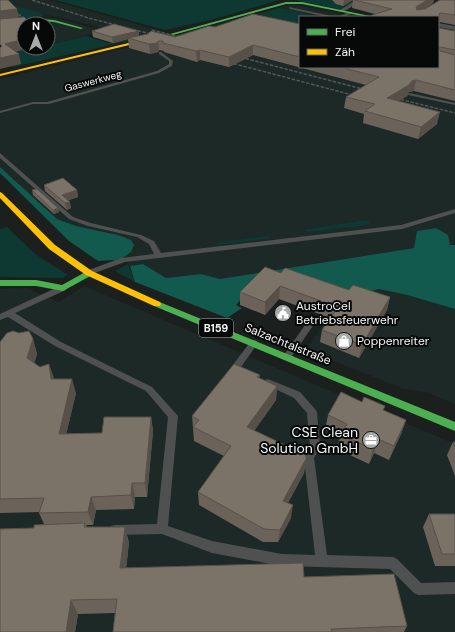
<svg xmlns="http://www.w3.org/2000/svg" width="455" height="632" viewBox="0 0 455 632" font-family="'DM Sans',sans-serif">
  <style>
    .built { fill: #1c2926 }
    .green { fill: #0e3932 }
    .forest { fill: #12594e }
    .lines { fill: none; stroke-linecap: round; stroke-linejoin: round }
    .lane { fill: #4f5050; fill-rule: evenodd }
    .street { fill: #4f5050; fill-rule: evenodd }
    .fast { fill: #4caf50; fill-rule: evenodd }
    .slow { fill: #ffc107; fill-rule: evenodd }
    .rail { stroke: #545655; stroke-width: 1.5; stroke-dasharray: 3.5 1.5; stroke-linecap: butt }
    .wall { fill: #6b6359 }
    .shaded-wall { fill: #575049 }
    .building { fill: #7c7368; stroke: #575049 }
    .labels { text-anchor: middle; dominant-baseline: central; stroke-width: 4; stroke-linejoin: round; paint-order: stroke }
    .far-street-label { font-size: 10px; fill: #f1f5f4; stroke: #070908 }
    .shield { fill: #070908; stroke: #abaead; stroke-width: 1 }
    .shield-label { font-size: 11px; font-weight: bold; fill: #f1f5f4 }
    .poi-label { font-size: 12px; fill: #f1f5f4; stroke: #070908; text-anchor: start }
    .street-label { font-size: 12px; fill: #f1f5f4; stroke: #070908 }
    .near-poi-label { font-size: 14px; fill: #f1f5f4; stroke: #070908; text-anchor: end }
  </style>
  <rect width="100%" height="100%" fill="#1b1f1d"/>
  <g class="built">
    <polygon points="0,0 50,0 176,35 290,5 301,6 356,17 300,17 300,67 438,67 455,37 455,245 449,246 436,228 417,231 414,248 220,279 201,274 166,278 143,264 130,266 123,258 131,252 118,235 76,226 57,219 0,167 0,79 153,41 59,17 40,14 0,2"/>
    <polygon points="43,18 56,18 104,31 48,45 48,24 24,24 24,48 31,48 0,54 0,25"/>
    <polygon points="84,286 455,444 455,632 0,632 0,289 27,288 59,302"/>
    <polygon points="379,289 407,295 455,309 455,404 425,392 404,389 306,350 341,298"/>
  </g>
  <g class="green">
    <polygon points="56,0 279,0 218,18 165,30"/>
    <polygon points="295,0 356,0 340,9"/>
    <polygon points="0,2 42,13 41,14 46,16 21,20 16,14"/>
    <polygon points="279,8 311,15 300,17 300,20 298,21 300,22 300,25 260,14"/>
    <polygon points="132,35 141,38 13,67 0,58 0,54 31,48 48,48 48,45 86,36 108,43"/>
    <polygon points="366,220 370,223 366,225 308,232 304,230"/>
    <polygon points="7,227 35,254 68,275 63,278 0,277 0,229"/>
    <polygon points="268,236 272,238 217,245 217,243 220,242"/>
    <polygon points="128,264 135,282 115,271"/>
  </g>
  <g class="forest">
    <polygon points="0,167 57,219 76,226 118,235 131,240 134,245 131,252 123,258 115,260 98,261 69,241 0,173"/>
    <polygon points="436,228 448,235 450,245 455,245 455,309 407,295 379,289 357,295 260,279 236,305 242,308 227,318 135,282 130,266 143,264 166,278 201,274 220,279 414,248 417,231"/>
  </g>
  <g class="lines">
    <g class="lane">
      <polygon points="289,7 332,16 334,17 327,17 290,9"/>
      <polygon points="350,12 351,14 342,17 337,17"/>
      <polygon points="159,52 161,52 173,61 172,66 159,73 49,104 33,104 0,113 0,111 33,102 47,102 157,71 169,64 169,61 159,54"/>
      <polygon points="410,93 455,103 455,105 408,95 408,94"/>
      <polygon points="0,153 73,217 91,223 141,235 154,241 161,253 401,225 455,209 455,213 402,229 125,262 89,275 85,273 86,271 121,258 154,254 149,244 137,237 88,226 69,219 0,158"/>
      <polygon points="60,286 63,286 67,288 66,290 15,313 61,342 152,387 178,416 168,526 212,541 282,554 315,555 304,458 310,447 307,413 294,398 265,384 263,382 265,380 268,379 300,392 315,409 317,412 320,447 314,458 327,555 393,557 397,559 421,583 455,582 455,594 418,595 414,593 390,569 282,566 212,553 162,534 115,535 111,534 109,530 111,526 115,525 157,524 168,417 146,391 55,346 8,317 0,320 0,314"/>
      <polygon points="313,317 317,320 290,359 284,359 283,357 284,355 310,318"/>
      <polygon points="254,340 257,341 258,343 241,367 244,370 243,372 240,373 232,370 231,368 232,366 251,341"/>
    </g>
    <g class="street">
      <polygon points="356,0 363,0 343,12 338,11"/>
      <polygon points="438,23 455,26 455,30 438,27"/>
    </g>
    <g class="fast">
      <polygon points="286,2 302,2 375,17 367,17 302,4 286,4 173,35 170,34"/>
      <polygon points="40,19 54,20 83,28 81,29 54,22 40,21 0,25 0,23"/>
      <polygon points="89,270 93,273 92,275 63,291 36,286 0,286 0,280 36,280 62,285"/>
      <polygon points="157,301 455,422 455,431 154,306 153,304"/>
    </g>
    <g class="slow">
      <polygon points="145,39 146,41 0,76 0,74"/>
      <polygon points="0,192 2,193 55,245 92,271 160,302 161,304 160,306 154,306 86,275 49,249 0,198"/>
    </g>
    <g class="rail">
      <polyline points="32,0 92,19 159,36"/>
      <polyline points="0,5 21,16 27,24"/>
      <polyline points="152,30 187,39"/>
      <polyline points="236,56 370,91"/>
      <polyline points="224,61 360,97"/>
      <polyline points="391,97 455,113"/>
    </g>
  </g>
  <g class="wall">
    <polygon points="332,0 353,0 343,6 336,4"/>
    <polygon points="353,0 434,0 433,3 424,10 455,0 455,25 439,22 439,28 455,31 455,101 414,91 409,92 407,96 398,101 437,124 418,139 363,123 364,114 344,108 346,97 366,85 253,55 229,67 200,60 197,62 164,52 164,51 159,50 158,52 150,54 129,48 128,39 113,43 93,37 92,31 139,36 175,37 215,27 300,24 300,67 438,67 375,14 352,8"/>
    <polygon points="44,185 77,190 78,197 68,200 71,208 67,210 45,191"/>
    <polygon points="32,190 58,208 59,212 54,214 33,195"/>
    <polygon points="281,273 349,290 390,297 387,310 359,358 320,342 322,330 330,318 279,299 265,315 240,305 240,292"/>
    <polygon points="33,339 37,354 34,363 54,379 76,393 66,434 102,433 151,417 153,431 147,497 135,497 134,509 96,510 93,525 86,525 87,527 129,542 126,568 304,577 407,626 404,632 113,632 115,613 78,614 75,632 0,632 34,528 44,524 39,513 40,512 0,513 0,342"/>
    <polygon points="260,375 259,378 277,386 276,400 254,431 306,459 304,473 288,503 291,518 278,542 263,542 199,505 198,492 224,456 194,441 192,416"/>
    <polygon points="384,411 406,420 401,434 389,460 374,453 369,464 337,449 340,437 325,430 328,415"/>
    <polygon points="453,442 455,442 455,476 447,455"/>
    <polygon points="429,514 455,514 455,566 435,566 423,527"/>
  </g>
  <g class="shaded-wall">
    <polygon points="344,0 353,0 343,6"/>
    <polygon points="427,0 434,0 433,3 414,16 416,7"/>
    <polygon points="17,9 19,18 0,20 0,11"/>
    <polygon points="139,31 139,37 128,38 128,39 113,43 112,37"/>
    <polygon points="24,39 24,48 30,48 7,54 5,44"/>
    <polygon points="158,41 159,50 158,52 150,54 149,44"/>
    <polygon points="253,45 253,55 229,67 229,57"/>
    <polygon points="200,50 200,60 197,62 196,51"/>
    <polygon points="19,54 21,64 0,69 0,58"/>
    <polygon points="416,80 414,91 409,92 407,96 385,110 387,98 412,81"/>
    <polygon points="440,112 437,124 418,139 421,127"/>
    <polygon points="77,190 78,197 64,202 62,195"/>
    <polygon points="70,202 71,208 67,210 65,203"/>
    <polygon points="58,208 59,212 54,214 53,210"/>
    <polygon points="280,286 279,299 265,315 265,302"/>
    <polygon points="390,297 387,310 359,358 362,345"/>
    <polygon points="33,339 37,354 32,372 27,358"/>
    <polygon points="49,364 54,378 56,393 51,379"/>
    <polygon points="72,379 76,393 63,448 59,434"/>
    <polygon points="277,386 276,400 247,441 247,427"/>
    <polygon points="151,417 153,431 147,497 145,483"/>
    <polygon points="406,420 401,434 389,460 394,446"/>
    <polygon points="378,439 374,453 369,464 373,449"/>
    <polygon points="306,459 304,473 282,514 283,501"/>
    <polygon points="132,483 135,497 134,509 131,495"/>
    <polygon points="91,497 96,510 93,525 88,512"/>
    <polygon points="293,505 291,518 278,542 280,530"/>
    <polygon points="125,527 129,542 125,582 120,568"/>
    <polygon points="71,600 78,614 75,632 66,632"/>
  </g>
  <g class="building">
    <polygon points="0,0 8,0 17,9 0,11"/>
    <polygon points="354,0 427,0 416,7 417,10 425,9 440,0 455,0 455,15 440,13 439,14 439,28 455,31 455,50 441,47 439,48 440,51 455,55 455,90 416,80 412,81 409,85 387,98 440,112 421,127 365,111 375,104 346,97 379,77 340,67 438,67 438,17 366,17 392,9"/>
    <polygon points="253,14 300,24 300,57 253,45 229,57 200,50 196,51 163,43 163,41 158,41 157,43 149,44 128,38 148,34 151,31 175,37 209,26 215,27"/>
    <polygon points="24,17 30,24 24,24 24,39 5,44 19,54 0,58 0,48 2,46 0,44 0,19"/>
    <polygon points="114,24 139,31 112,37 92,31"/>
    <polygon points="63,178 77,190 62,195 70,202 65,203 44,185"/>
    <polygon points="37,189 58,208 53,210 32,190"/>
    <polygon points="265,267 281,273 285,268 349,290 353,285 390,297 362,345 322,330 338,307 280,286 265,302 240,292"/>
    <polygon points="13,331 19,333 29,331 33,339 27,358 40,367 49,364 51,379 72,379 59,434 102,433 104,417 151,417 145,483 132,483 131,495 91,497 88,512 39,513 44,498 0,499 0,342 7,333"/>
    <polygon points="234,364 260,375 257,377 277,386 247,427 306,455 306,459 283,501 293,505 280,530 264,529 198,492 231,446 193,427 199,420 192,416"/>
    <polygon points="341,392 362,402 364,397 385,406 383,410 406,420 394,446 378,439 373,449 341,435 347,424 328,415"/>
    <polygon points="453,442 455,442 455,447"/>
    <polygon points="429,514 455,514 455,554 442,554"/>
    <polygon points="85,523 84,527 125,527 120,568 303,563 304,577 394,574 407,626 331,629 332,632 113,632 117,599 71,600 66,632 0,632 0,529 34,528 34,525"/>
  </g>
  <defs>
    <g id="civic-disc" transform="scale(0.9)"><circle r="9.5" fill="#a6aaa9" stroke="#070908"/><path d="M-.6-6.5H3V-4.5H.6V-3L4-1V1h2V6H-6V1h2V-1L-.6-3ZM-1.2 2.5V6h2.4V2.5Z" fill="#fff"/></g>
    <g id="shop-disc" transform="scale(0.9)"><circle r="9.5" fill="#a6aaa9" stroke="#070908"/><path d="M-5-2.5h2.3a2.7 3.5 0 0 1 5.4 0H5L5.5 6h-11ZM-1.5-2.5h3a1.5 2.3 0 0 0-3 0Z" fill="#fff"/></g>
    <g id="office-disc" transform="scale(0.9)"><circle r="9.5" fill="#a6aaa9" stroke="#070908"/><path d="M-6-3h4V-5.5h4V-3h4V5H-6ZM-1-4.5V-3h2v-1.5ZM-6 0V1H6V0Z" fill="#fff"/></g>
  </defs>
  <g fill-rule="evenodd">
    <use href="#civic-disc" x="283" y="313"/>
    <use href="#shop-disc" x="344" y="341"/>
    <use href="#office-disc" x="371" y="440"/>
  </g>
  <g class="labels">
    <g class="far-street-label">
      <text transform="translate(93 81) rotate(-15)">Gaswerkweg</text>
    </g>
    <rect class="shield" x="199" y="319" width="34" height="18" rx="3"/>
    <g class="shield-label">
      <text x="216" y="328">B159</text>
    </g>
    <g class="poi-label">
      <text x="296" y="306">AustroCel<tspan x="296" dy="14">Betriebsfeuerwehr</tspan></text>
      <text x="357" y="341">Poppenreiter</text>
    </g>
    <g class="street-label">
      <text transform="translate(288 344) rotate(22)">Salzachtalstraße</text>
    </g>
    <g class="near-poi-label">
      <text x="358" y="432">CSE Clean<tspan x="358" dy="16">Solution GmbH</tspan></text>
    </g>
  </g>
  <rect x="299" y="16" width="140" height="52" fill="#070908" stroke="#656766"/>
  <rect x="307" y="29" width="20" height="6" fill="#4caf50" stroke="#656766"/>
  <text x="335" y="36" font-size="12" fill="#f1f5f4">Frei</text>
  <rect x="307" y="49" width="20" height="6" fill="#ffc107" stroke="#656766"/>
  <text x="335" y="56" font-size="12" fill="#f1f5f4">Zäh</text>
  <g transform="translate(36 36)"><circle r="19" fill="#070908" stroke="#656766"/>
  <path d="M0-3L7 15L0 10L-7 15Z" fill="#a6aaa9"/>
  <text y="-6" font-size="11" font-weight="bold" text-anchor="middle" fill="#f1f5f4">N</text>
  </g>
</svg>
